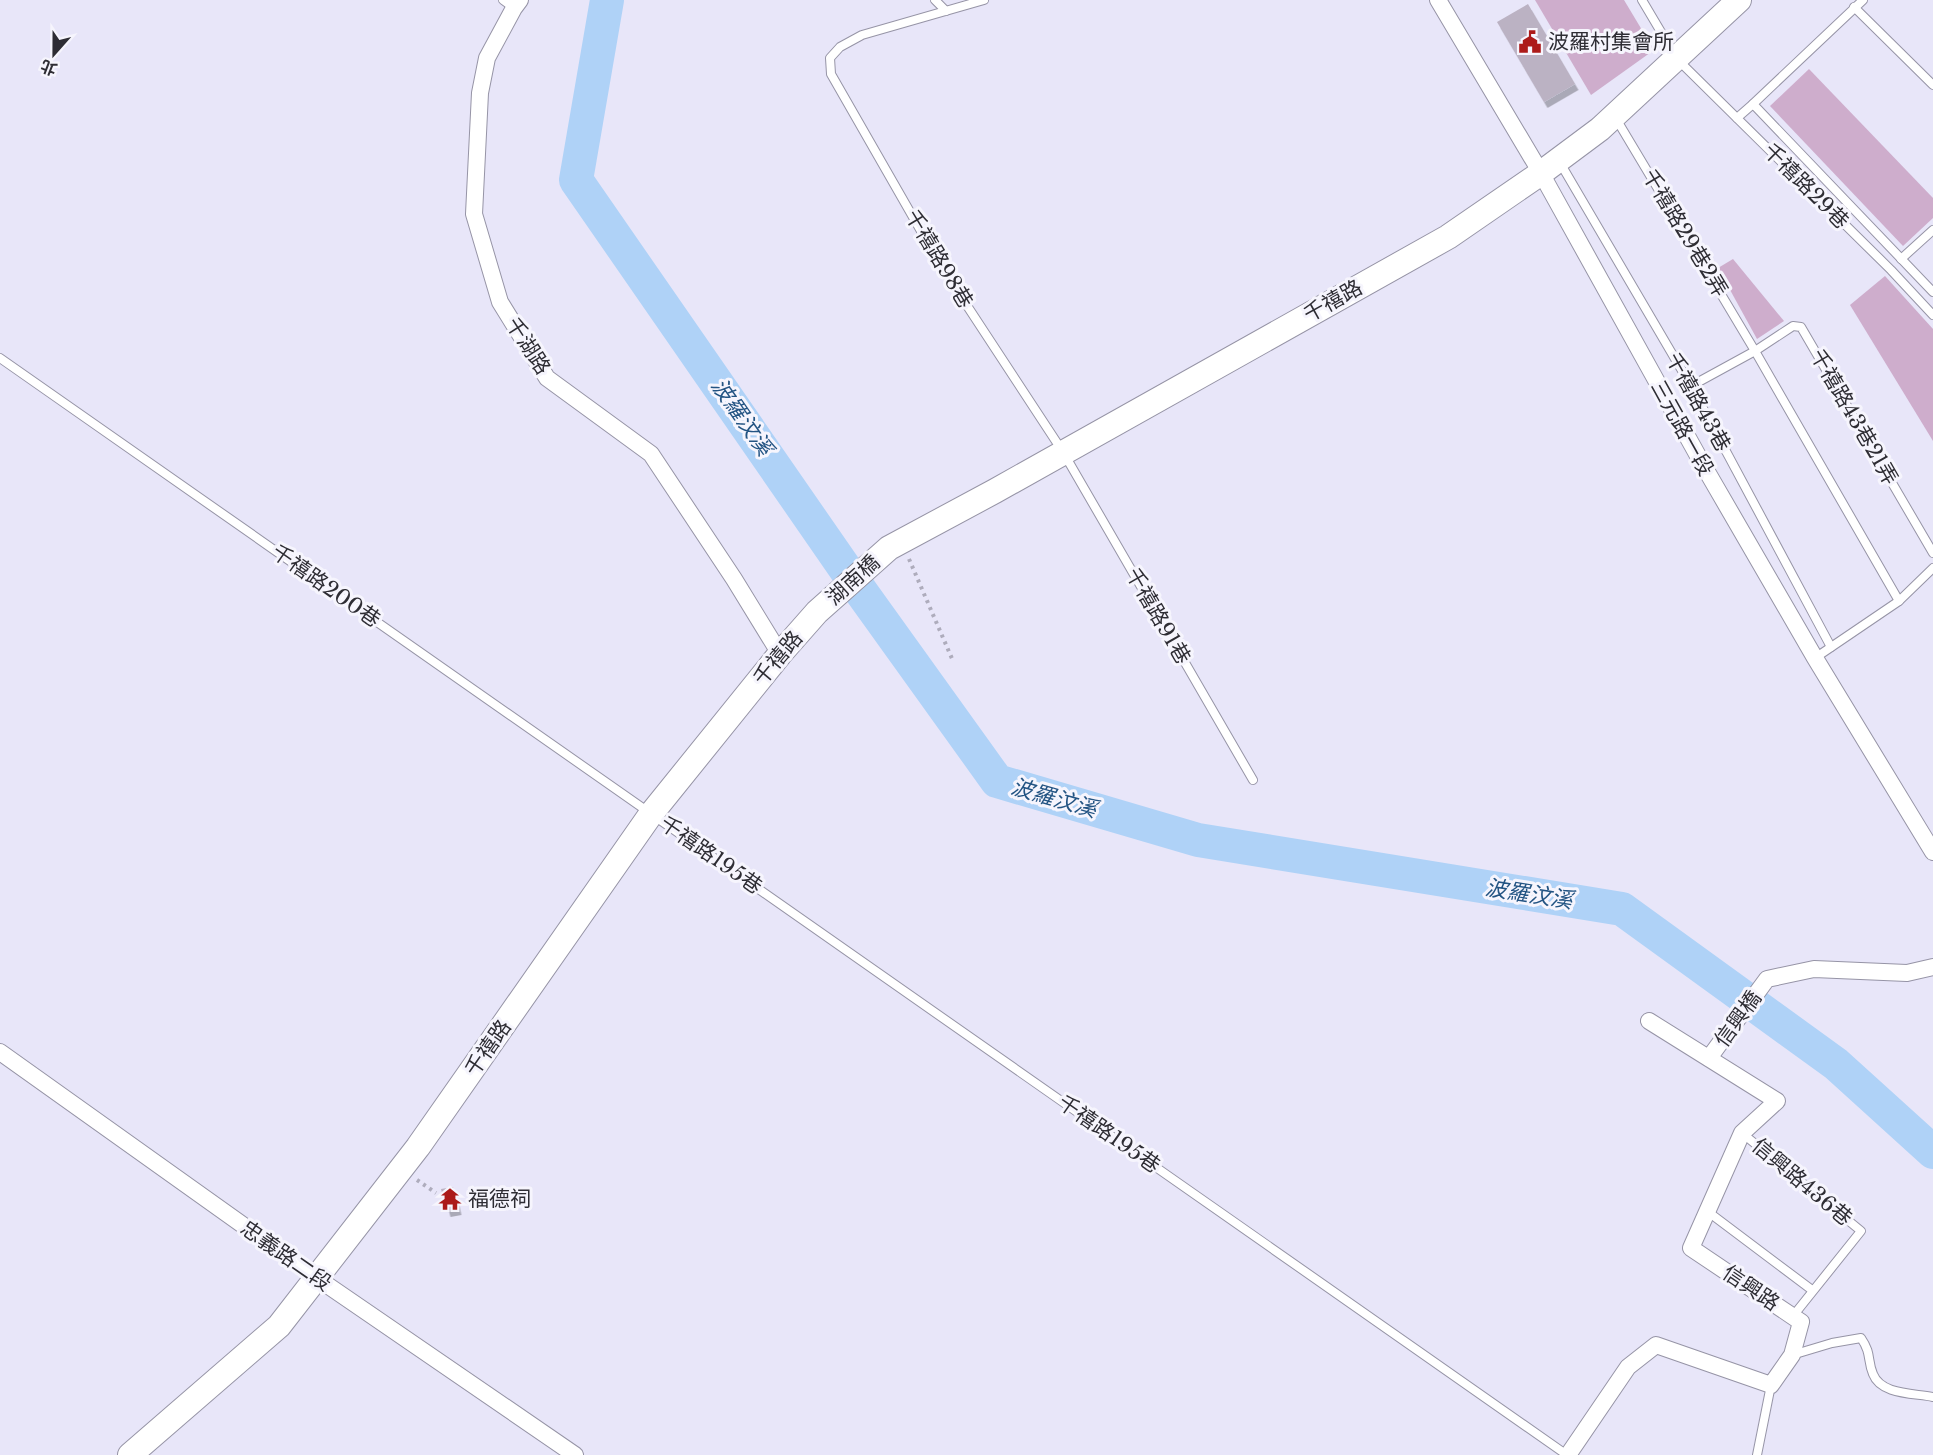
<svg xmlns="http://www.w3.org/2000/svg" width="1933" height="1455" viewBox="0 0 1933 1455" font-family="'Libre Baskerville','Noto Sans TC',serif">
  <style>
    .green { fill: #ceadcc }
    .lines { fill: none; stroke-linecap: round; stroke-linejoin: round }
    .river { stroke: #afd2f7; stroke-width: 34 }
    .building { fill: #bbb2c3; filter: url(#shadow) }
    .lane-casing { stroke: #9694a6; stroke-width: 10 }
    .street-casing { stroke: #9694a6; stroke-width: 18 }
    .secondary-casing { stroke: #9694a6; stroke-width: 26 }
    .path { stroke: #aeacbc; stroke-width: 4; stroke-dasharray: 3 4.5; stroke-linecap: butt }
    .lane { stroke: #fff; stroke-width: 8 }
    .street { stroke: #fff; stroke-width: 16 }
    .secondary { stroke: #fff; stroke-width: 24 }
    .labels { text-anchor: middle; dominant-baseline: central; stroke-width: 6; stroke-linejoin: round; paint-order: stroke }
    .poi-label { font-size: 21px; fill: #2e2d34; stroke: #f6f5fd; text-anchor: start }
    .street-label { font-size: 21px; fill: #2e2d34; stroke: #f6f5fd }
    .water-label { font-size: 22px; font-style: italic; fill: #235483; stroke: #f6f5fd }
  </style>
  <defs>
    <filter id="shadow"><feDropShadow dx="3.5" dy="6" stdDeviation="0" flood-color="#0004"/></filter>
  </defs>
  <rect width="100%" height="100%" fill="#e8e6f9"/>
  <g class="green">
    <polygon points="1535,0 1624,0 1654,50 1591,95"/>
    <polygon points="1809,69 1933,198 1933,218 1903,246 1770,106"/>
    <polygon points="1733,259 1784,321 1757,339 1718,268"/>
    <polygon points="1885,276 1933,329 1933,441 1850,305"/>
  </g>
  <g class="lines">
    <polyline class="river" points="607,0 576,180 862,593 997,781 1198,840 1622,909 1836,1064 1933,1152"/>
  </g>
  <g class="building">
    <polygon points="1528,4 1575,84 1544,102 1497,22"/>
    <polygon points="453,1187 458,1209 447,1211 441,1189"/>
  </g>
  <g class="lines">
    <g class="lane-casing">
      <g id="lane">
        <polyline points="503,0 514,8"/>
        <polyline points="935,0 946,11"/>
        <polyline points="984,0 862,35 840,47 830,58 831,74 941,266 1063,452 1253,780"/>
        <polyline points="1642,0 1677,59 1891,270 1933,315"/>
        <polyline points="1854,7 1933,85"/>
        <polyline points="1753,104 1863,0"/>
        <polyline points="1615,117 1755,351 1899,601"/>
        <polyline points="1737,118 1753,104 1933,292"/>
        <polyline points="1559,161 1691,386 1831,647"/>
        <polyline points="1901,259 1933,230"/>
        <polyline points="0,358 1567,1455"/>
        <polyline points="1691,386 1755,351 1793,326 1801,327 1933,553"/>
        <polyline points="1815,658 1899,601 1933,568"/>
        <polyline points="1742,1133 1861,1231 1793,1316"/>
        <polyline points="1707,1211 1812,1290"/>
        <path d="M1792 1355 1832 1343 1861 1338C1872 1354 1867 1360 1873 1374 1881 1395 1914 1393 1933 1397"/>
        <polyline points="1757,1455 1771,1385"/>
      </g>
    </g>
    <g class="street-casing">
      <g id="street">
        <polyline points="520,0 514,8 487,58 480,93 474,214 500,302 547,378 651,454 734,579 780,654"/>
        <polyline points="1438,0 1541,173 1702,463 1815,658 1933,852"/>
        <polyline points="0,1052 317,1278 575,1455"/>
        <polyline points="1709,1058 1767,979 1814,969 1907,973 1933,967"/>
        <polyline points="1568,1455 1628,1367 1656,1345 1771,1385 1792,1355 1801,1322 1691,1248 1742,1133 1777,1101 1649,1021"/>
      </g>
    </g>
    <g class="secondary-casing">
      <polyline id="secondary" points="130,1455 279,1326 418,1147 651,814 780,654 817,612 889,548 995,491 1448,237 1541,173 1600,129 1739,0"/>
    </g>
    <g class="path">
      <polyline points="909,559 953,661"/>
      <polyline points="417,1180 436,1193"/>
    </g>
    <use href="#lane" class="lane"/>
    <use href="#street" class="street"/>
    <use href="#secondary" class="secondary"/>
  </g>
  <defs>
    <g id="civic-bare" transform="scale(1.8)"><path d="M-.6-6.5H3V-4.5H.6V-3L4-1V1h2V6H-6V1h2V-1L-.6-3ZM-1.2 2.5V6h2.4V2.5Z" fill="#ac1a19" stroke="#f6f5fd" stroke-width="2.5" paint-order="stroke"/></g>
    <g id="temple-bare" transform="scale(1.8)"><path d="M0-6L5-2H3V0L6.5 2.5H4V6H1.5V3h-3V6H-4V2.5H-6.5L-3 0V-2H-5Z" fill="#ac1a19" stroke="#f6f5fd" stroke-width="2.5" paint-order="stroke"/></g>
  </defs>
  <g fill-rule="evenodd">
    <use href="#civic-bare" x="1530" y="42"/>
    <use href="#temple-bare" x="450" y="1199"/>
  </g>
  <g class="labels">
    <g class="poi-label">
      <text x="1548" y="42">波羅村集會所</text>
      <text x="468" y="1199">福德祠</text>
    </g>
    <g class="street-label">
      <text transform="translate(1806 186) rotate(45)">千禧路29巷</text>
      <text transform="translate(1685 233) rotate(59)">千禧路29巷2弄</text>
      <text transform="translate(939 259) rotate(59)">千禧路98巷</text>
      <text transform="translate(1333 301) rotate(-29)">千禧路</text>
      <text transform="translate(528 346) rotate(57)">千湖路</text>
      <text transform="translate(1698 402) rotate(61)">千禧路43巷</text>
      <text transform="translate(1854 417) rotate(60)">千禧路43巷21弄</text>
      <text transform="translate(1682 428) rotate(61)">三元路一段</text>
      <text transform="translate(853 580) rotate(-42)">湖南橋</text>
      <text transform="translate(326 586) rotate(35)">千禧路200巷</text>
      <text transform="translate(1158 616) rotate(60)">千禧路91巷</text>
      <text transform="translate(778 658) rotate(-50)">千禧路</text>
      <text transform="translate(711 855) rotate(35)">千禧路195巷</text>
      <text transform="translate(1738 1019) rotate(-54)">信興橋</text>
      <text transform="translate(488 1048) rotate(-55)">千禧路</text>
      <text transform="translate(1109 1134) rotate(35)">千禧路195巷</text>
      <text transform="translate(1802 1182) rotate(40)">信興路436巷</text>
      <text transform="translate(286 1256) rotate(35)">忠義路二段</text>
      <text transform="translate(1751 1288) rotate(34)">信興路</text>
    </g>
    <g class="water-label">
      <text transform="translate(742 417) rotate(55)">波羅汶溪</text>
      <text transform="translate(1054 798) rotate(16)">波羅汶溪</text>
      <text transform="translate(1529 894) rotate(9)">波羅汶溪</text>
    </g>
  </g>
  <g transform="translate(54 54) rotate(201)" stroke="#f6f5fd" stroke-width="4.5" paint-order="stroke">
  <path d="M0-4.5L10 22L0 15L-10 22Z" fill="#2e2d34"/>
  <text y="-9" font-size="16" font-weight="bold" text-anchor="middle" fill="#2e2d34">北</text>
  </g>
</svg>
